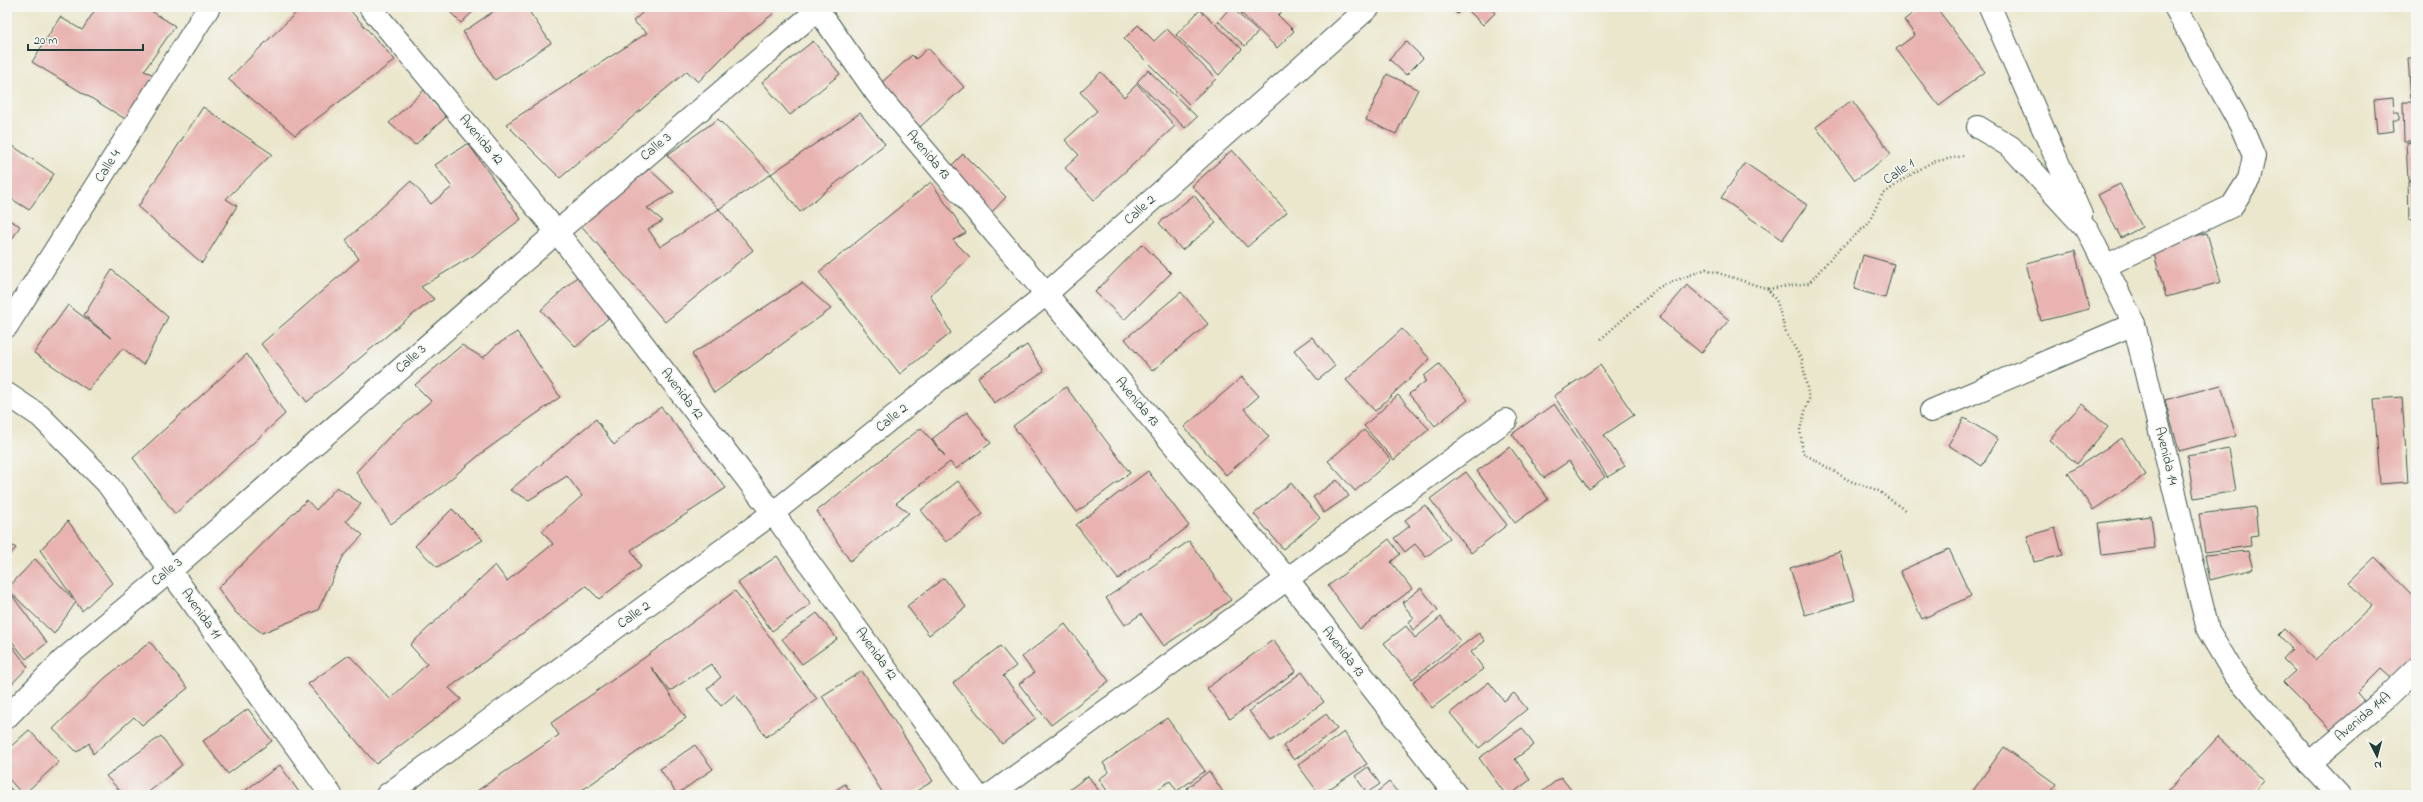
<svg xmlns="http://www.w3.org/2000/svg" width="2423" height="802" viewBox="0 0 2423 802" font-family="'Indie Flower',sans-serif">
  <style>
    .building { fill: #e8b3b1 }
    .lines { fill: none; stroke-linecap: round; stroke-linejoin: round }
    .minor-casing { stroke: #3e564b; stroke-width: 24 }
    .path { stroke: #3e564b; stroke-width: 2.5; stroke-dasharray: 1 3; stroke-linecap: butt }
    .minor { stroke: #fff; stroke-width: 22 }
    .labels { text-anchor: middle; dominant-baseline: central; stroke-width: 3.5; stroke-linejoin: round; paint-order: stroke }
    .street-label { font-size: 14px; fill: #1f3d34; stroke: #f6f6f2 }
  </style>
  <rect width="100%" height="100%" fill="#f6f6f2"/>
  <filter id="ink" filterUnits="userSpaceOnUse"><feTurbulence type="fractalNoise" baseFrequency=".025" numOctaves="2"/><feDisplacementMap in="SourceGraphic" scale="8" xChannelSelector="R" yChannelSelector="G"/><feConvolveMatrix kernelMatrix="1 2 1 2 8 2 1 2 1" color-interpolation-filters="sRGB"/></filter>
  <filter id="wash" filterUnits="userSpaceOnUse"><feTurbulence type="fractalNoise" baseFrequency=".012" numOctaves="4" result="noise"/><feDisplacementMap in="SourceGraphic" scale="16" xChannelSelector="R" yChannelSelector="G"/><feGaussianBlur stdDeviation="0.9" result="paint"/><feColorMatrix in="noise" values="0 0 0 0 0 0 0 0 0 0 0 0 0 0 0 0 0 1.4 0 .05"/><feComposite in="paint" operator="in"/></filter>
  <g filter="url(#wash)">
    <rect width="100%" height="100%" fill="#ebe7cd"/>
    <g id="blocks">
      <g class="building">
        <polygon points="97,7 145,7 175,26 144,71 155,75 127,120 32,62 60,17 82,30"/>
        <polygon points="302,7 347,7 395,60 295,135 228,79"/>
        <polygon points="445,7 478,7 461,23"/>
        <polygon points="500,7 526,7 551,43 495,80 463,32"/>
        <polygon points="649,7 769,7 774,13 740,40 698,82 687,71 560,178 506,124 647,33 633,21"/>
        <polygon points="1231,7 1258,32 1245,46 1218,21"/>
        <polygon points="1235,7 1287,7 1278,15 1294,31 1277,48"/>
        <polygon points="1450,7 1489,7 1495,13 1483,25 1465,7 1457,14"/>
        <polygon points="1921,7 1936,7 1985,72 1939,106 1896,49 1915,35 1904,20"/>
        <polygon points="1200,10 1242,49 1219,75 1176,35"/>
        <polygon points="1138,25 1154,41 1167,29 1216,79 1189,104 1124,39"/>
        <polygon points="813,41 840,74 790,115 762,82"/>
        <polygon points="1406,41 1423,58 1406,75 1389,59"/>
        <polygon points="928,48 964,87 920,127 880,84 912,55 916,59"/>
        <polygon points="2408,58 2416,58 2416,99 2411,99"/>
        <polygon points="1148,70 1197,117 1185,128 1137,82"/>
        <polygon points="1101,72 1124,97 1137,84 1175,126 1094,200 1065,168 1079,155 1065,140 1097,111 1080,92"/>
        <polygon points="1387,74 1418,89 1396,134 1366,120"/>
        <polygon points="424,90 446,117 415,145 389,123"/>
        <polygon points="2393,98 2394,112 2399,112 2399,120 2393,120 2394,131 2377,133 2374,100"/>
        <polygon points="1852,100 1891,154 1855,180 1816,127"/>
        <polygon points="2403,102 2416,102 2416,141 2404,141"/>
        <polygon points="203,107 272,154 226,199 237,206 202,263 138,207"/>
        <polygon points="860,113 885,144 800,212 771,174 719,209 667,155 718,119 771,174"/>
        <polygon points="7,142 54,174 29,210 7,196"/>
        <polygon points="2416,142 2416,180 2408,180 2406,143"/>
        <polygon points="468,143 521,219 474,255 421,287 434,299 407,319 307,402 261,344 359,259 346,240 411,181 431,204 452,187 435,165"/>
        <polygon points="1232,150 1287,212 1247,247 1192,186"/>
        <polygon points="963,154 1006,197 992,212 948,169"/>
        <polygon points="1745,163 1807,205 1782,240 1721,198"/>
        <polygon points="649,169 674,192 647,208 663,221 648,229 660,247 719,209 753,250 665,322 579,223"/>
        <polygon points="2408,181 2416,181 2416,228 2414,220 2409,220"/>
        <polygon points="931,182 966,233 953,240 970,257 930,295 951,333 900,374 819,272"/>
        <polygon points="2120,184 2142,227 2121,238 2098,195"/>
        <polygon points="1194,195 1216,223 1182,250 1159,223"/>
        <polygon points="7,219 20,226 7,248"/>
        <polygon points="2207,233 2221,282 2166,297 2152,247"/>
        <polygon points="1142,244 1171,273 1124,320 1095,292"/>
        <polygon points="2075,251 2089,309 2041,321 2026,263"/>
        <polygon points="1863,255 1894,264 1885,298 1854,289"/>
        <polygon points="112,270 168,317 143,365 123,348 88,390 34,353 68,305 111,338 84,315"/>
        <polygon points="579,275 614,313 576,347 541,310"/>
        <polygon points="802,283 831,309 714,393 692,354"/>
        <polygon points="1687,285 1729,320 1701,353 1659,318"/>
        <polygon points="1181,292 1208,324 1152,371 1125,339"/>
        <polygon points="1402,329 1430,359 1375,411 1346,380"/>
        <polygon points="517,332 560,397 483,452 435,492 391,524 356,472 393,433 431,401 415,385 462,345 483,358 495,346"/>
        <polygon points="1312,337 1335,366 1318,380 1294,350"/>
        <polygon points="1027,345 1044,371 994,403 978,377"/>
        <polygon points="247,354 285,414 175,514 133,458"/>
        <polygon points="1439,364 1468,400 1435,426 1409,394 1426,381 1424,376"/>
        <polygon points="1600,365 1634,415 1604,435 1625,466 1608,477 1554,396"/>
        <polygon points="1242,377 1259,396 1244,409 1269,437 1226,475 1184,427"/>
        <polygon points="2221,385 2236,436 2179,451 2165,400"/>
        <polygon points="1066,387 1130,473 1077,512 1013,426"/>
        <polygon points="1398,395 1429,429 1394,460 1364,426"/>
        <polygon points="2402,397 2408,482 2380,484 2374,399"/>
        <polygon points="1554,404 1605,477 1589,489 1569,461 1544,478 1512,434"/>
        <polygon points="2082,404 2108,427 2077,464 2049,440"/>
        <polygon points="661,407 726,488 631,550 641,567 599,599 586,586 449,688 461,699 376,764 308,684 349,655 390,699 427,664 410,645 495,565 507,581 553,544 542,531 582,496 567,476 529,500 510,490 596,419 614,445 636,424"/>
        <polygon points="967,412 991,443 956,469 950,462 896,503 909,513 850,561 817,511 921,428 945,456 932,439"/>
        <polygon points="1964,418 1998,439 1982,466 1948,445"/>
        <polygon points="1364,430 1391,460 1355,491 1328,461"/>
        <polygon points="2122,438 2146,475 2093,510 2068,473"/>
        <polygon points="1510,447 1548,499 1515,523 1477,471"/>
        <polygon points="2229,449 2236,491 2194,498 2187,456"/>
        <polygon points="1148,471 1189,526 1118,579 1076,525"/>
        <polygon points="1466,472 1507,525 1471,553 1430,499"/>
        <polygon points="1337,480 1349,496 1324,513 1313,497"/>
        <polygon points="958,481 983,514 946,542 921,510"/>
        <polygon points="1291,483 1320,518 1283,549 1254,514"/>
        <polygon points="337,487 361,504 346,521 363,535 344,555 318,610 262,633 236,613 218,588 307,500 316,510"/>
        <polygon points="1425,505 1450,538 1426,557 1415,544 1405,552 1394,538 1410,526 1405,520"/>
        <polygon points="2255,507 2258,535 2250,536 2251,546 2205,552 2199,514"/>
        <polygon points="452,509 483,540 437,567 415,546"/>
        <polygon points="2151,516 2155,548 2102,555 2098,523"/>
        <polygon points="68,521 112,583 82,611 76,602 54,634 8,590 47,643 26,659 7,635 7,589 35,559 76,602 40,550"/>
        <polygon points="2055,528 2063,555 2034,562 2027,536"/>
        <polygon points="1389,539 1400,554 1391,562 1412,589 1360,629 1328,586"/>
        <polygon points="1189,541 1231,600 1164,646 1141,614 1125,625 1106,598"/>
        <polygon points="7,542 16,548 7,558"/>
        <polygon points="1949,549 1971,596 1922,619 1900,571"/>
        <polygon points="2248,551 2253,569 2210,580 2205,555"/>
        <polygon points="1840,552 1855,600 1805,615 1790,568"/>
        <polygon points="777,556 811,604 772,631 738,583"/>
        <polygon points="2375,557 2416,599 2416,658 2393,680 2381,669 2357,693 2365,702 2334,733 2283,682 2295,671 2283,659 2292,649 2279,635 2285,629 2315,660 2372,606 2349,582"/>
        <polygon points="944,578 966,607 929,635 907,606"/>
        <polygon points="1421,588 1438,610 1413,630 1408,622 1414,618 1402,603"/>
        <polygon points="735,591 817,699 766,737 735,694 721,706 707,689 721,677 711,664 670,691 651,667 686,718 575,795 471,795 559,735 551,723 644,658"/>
        <polygon points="817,613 837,639 802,664 782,639"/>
        <polygon points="1441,617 1460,641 1412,679 1384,643 1406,626 1415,638"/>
        <polygon points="1065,624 1109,681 1051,725 1019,684 1034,673 1022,657"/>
        <polygon points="1479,633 1485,641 1471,652 1484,669 1432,708 1413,682"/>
        <polygon points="7,639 28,667 7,689"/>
        <polygon points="1273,640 1296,671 1230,719 1207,688"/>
        <polygon points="150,642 188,688 142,725 134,717 93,754 89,743 77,752 53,729 105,678"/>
        <polygon points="1000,646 1016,666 1003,676 1036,718 1002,744 953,683"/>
        <polygon points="862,671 933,781 910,795 884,795 822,696"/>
        <polygon points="1302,672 1324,702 1271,741 1249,711"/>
        <polygon points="1489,682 1504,701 1514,693 1527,709 1479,748 1450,713"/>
        <polygon points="248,709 272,741 228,774 203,741"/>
        <polygon points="1326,714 1337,729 1294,760 1283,746"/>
        <polygon points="1167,718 1205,771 1177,791 1170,781 1150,795 1110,795 1099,779 1109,772 1103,763"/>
        <polygon points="1522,728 1534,745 1515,759 1530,780 1510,795 1506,795 1479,758"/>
        <polygon points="29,730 59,762 23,795 7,777 7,750"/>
        <polygon points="1344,732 1367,764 1320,795 1298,765"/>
        <polygon points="161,736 182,765 145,795 124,795 106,776"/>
        <polygon points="2218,737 2264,781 2251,795 2164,795"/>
        <polygon points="695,745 713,769 677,794 660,769"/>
        <polygon points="2004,747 2056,784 2048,795 1970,795"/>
        <polygon points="280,765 301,795 239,795"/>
        <polygon points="1368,767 1380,784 1367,793 1355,776"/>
        <polygon points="1209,771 1223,792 1219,795 1192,795 1187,788"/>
        <polygon points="1088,776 1102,795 1062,795"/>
        <polygon points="1561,777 1575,795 1538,795"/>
        <polygon points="1389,782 1400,795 1373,795"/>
        <polygon points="845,784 853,795 828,795"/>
        <polygon points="7,785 17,795 7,795"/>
      </g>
    </g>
  </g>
  <g filter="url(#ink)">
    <use href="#blocks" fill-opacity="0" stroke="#3e564b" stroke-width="1"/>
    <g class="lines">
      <g class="minor-casing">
        <g id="minor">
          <polyline points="370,7 557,232 773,513 977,795"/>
          <polyline points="1990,7 2081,215"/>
          <polyline points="818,10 877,94 1288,580 1456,795"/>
          <polyline points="1978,127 2011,147 2088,231 2134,324 2208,630 2234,674 2309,763 2339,795"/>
          <polyline points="2105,266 2232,206 2249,179 2254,156 2241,126 2175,7"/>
          <polyline points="7,326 209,7"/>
          <polyline points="7,394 40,416 107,483 331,795"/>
          <polyline points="1931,411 2134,324"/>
          <polyline points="7,717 63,660 170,571 557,232 821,7"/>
          <polyline points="2309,763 2385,699 2416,669"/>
          <polyline points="387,795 773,513 1045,295 1369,7"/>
          <polyline points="990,795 1506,420"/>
        </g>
      </g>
      <g class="path">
        <polyline points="1768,289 1809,283 1836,252 1868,224 1882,195 1904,179 1932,162 1963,156"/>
        <polyline points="1601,339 1659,287 1706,269 1768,289 1777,302 1786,333 1802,360 1809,399 1800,429 1803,453 1850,481 1877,490 1906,511"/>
      </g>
      <use href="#minor" class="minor"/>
    </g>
  </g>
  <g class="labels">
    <g class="street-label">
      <text transform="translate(481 140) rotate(50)">Avenida 12</text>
      <text transform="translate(656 147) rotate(-40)">Calle 3</text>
      <text transform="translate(928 155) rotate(50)">Avenida 13</text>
      <text transform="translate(108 166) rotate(-58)">Calle 4</text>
      <text transform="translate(1899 172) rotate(-34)">Calle 1</text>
      <text transform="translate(1140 210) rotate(-42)">Calle 2</text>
      <text transform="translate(411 359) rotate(-41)">Calle 3</text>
      <text transform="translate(682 394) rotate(52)">Avenida 12</text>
      <text transform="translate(1137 402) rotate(50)">Avenida 13</text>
      <text transform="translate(892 418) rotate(-39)">Calle 2</text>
      <text transform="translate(2166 456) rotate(76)">Avenida 14</text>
      <text transform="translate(167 572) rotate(-40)">Calle 3</text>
      <text transform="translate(201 614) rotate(54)">Avenida 11</text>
      <text transform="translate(634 615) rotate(-36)">Calle 2</text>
      <text transform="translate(1343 652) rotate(52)">Avenida 13</text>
      <text transform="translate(876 654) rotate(54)">Avenida 12</text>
      <text transform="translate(2363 717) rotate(-40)">Avenida 14A</text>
    </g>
  </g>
  <rect width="2423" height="802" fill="none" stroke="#f6f6f2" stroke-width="24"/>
  <g transform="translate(2377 756) rotate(174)" stroke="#f6f6f2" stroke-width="3" paint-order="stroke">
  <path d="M0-3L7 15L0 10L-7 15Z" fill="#1f3d34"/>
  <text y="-6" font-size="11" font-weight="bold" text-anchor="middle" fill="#1f3d34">N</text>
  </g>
  <path d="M28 44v6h115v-6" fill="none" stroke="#1f3d34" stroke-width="2"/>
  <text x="34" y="44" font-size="12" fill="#1f3d34" stroke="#f6f6f2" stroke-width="3" paint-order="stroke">20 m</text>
</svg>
